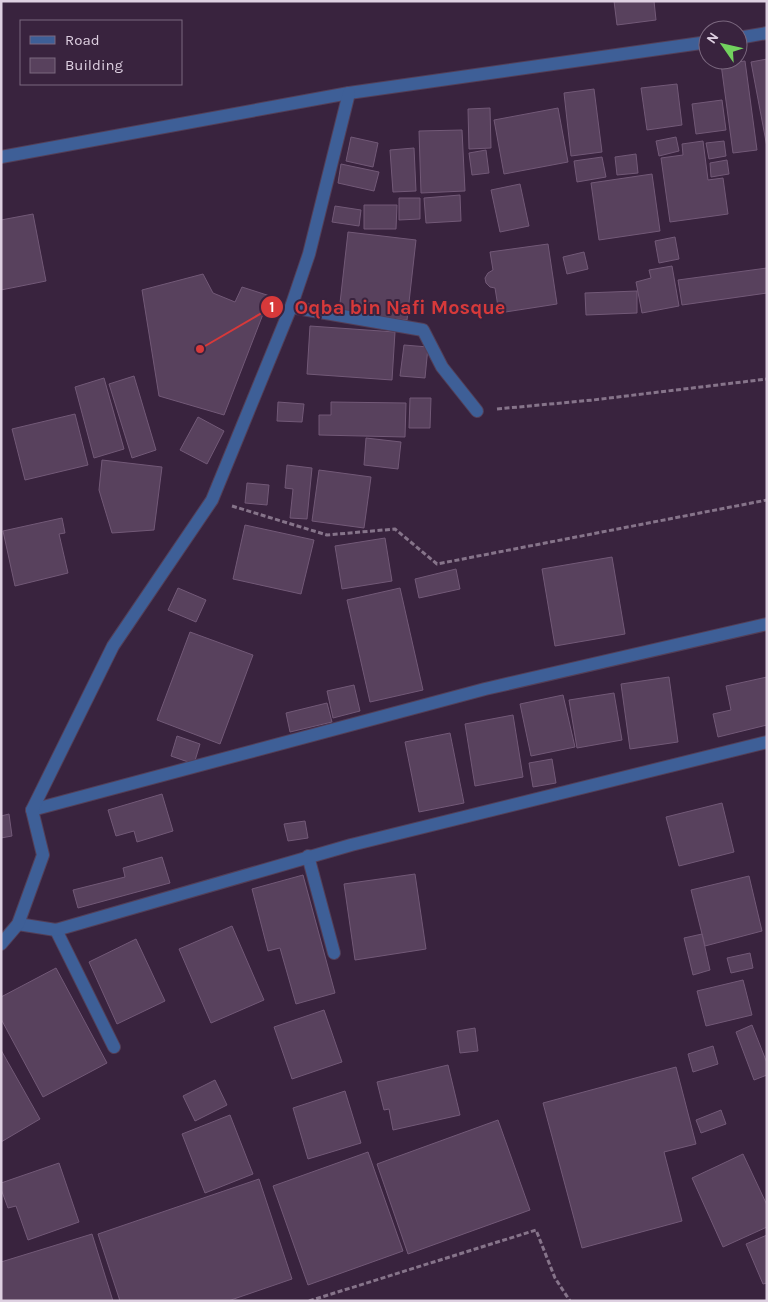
<svg xmlns="http://www.w3.org/2000/svg" width="768" height="1302" viewBox="0 0 768 1302" font-family="Karla,sans-serif">
  <style>
    .building { fill: #58415d; stroke: #725977 }
    .lines { fill: none; stroke-linecap: round; stroke-linejoin: round }
    .service-casing { stroke: #533f58; stroke-width: 14 }
    .minor-casing { stroke: #533f58; stroke-width: 14 }
    .path { stroke: #86748a; stroke-width: 3; stroke-dasharray: 5 2.5; stroke-linecap: butt }
    .service { stroke: #3e5f97; stroke-width: 12 }
    .minor { stroke: #3e5f97; stroke-width: 12 }
    .leader { fill: none; stroke: #d7393a; stroke-width: 2 }
    .callout-dot { fill: #d7393a; stroke: #39233e; stroke-width: 2 }
    .mark-label { font-size: 15px; text-anchor: middle; font-weight: bold; fill: #fff }
    .callout-label { font-size: 20px; text-anchor: middle; font-weight: bold; fill: #d7393a; stroke: #39233e; stroke-width: 4; stroke-linejoin: round; paint-order: stroke }
  </style>
  <rect width="100%" height="100%" fill="#39233e"/>
  <g class="building">
    <polygon points="614,1 654,1 656,20 617,25"/>
    <polygon points="767,59 767,147 751,62"/>
    <polygon points="745,61 757,150 733,153 721,64"/>
    <polygon points="677,84 682,125 647,130 641,88"/>
    <polygon points="594,89 602,152 571,156 564,93"/>
    <polygon points="722,100 726,130 696,134 692,104"/>
    <polygon points="490,108 491,148 469,149 468,109"/>
    <polygon points="558,108 568,162 504,174 494,120"/>
    <polygon points="462,130 465,191 421,193 419,131"/>
    <polygon points="351,137 378,143 373,167 346,161"/>
    <polygon points="676,137 679,151 659,156 656,141"/>
    <polygon points="703,141 708,180 723,178 728,214 670,222 661,158 683,155 682,144"/>
    <polygon points="724,141 726,156 709,159 706,143"/>
    <polygon points="414,148 416,191 393,192 390,150"/>
    <polygon points="486,150 489,173 472,175 469,153"/>
    <polygon points="636,154 638,173 617,175 615,157"/>
    <polygon points="602,157 606,177 577,182 574,161"/>
    <polygon points="727,160 729,174 711,177 710,163"/>
    <polygon points="341,164 379,172 374,191 338,183"/>
    <polygon points="652,174 660,231 599,240 591,183"/>
    <polygon points="520,184 529,226 500,232 491,190"/>
    <polygon points="460,195 461,221 426,223 424,198"/>
    <polygon points="399,198 420,198 420,219 399,220"/>
    <polygon points="364,205 397,205 396,229 364,229"/>
    <polygon points="335,206 361,210 359,226 332,222"/>
    <polygon points="33,214 46,281 1,290 1,220"/>
    <polygon points="348,232 416,240 407,320 339,312"/>
    <polygon points="675,237 679,259 659,263 655,241"/>
    <polygon points="548,244 557,304 499,313 495,288 490,287 486,283 485,278 488,273 493,270 490,252"/>
    <polygon points="584,252 588,269 567,274 563,257"/>
    <polygon points="672,266 679,306 642,313 636,282 651,278 649,270"/>
    <polygon points="767,268 767,293 682,305 678,280"/>
    <polygon points="203,274 213,293 235,302 242,287 270,296 224,415 159,396 142,290"/>
    <polygon points="637,291 637,313 586,315 585,293"/>
    <polygon points="310,326 395,332 392,380 307,374"/>
    <polygon points="404,345 428,347 425,378 400,376"/>
    <polygon points="134,376 156,450 132,458 109,384"/>
    <polygon points="104,378 124,449 94,458 75,387"/>
    <polygon points="410,398 431,398 430,428 409,428"/>
    <polygon points="278,402 304,404 302,422 277,421"/>
    <polygon points="331,402 406,403 405,437 319,435 319,415 331,415"/>
    <polygon points="75,414 88,465 25,480 12,429"/>
    <polygon points="198,417 224,431 207,464 180,450"/>
    <polygon points="366,438 401,442 398,469 364,465"/>
    <polygon points="102,460 162,467 154,530 112,533 99,490"/>
    <polygon points="287,465 312,468 307,519 290,518 293,489 285,488"/>
    <polygon points="319,470 371,477 364,528 312,521"/>
    <polygon points="247,483 269,485 267,505 245,503"/>
    <polygon points="62,518 65,533 59,534 68,573 15,586 3,531"/>
    <polygon points="245,525 314,540 301,594 233,579"/>
    <polygon points="385,538 392,581 342,589 335,546"/>
    <polygon points="612,557 625,634 555,646 542,569"/>
    <polygon points="456,569 460,589 419,598 415,579"/>
    <polygon points="178,588 206,600 196,622 168,610"/>
    <polygon points="400,588 423,690 370,702 347,600"/>
    <polygon points="190,632 253,655 220,744 157,720"/>
    <polygon points="669,677 678,742 630,749 621,684"/>
    <polygon points="767,677 767,725 718,737 713,714 731,710 726,686"/>
    <polygon points="354,685 360,711 333,718 327,691"/>
    <polygon points="614,693 622,740 577,748 569,700"/>
    <polygon points="563,695 575,747 531,756 520,704"/>
    <polygon points="327,703 332,722 290,732 286,713"/>
    <polygon points="513,715 523,777 475,786 465,724"/>
    <polygon points="450,733 464,803 419,812 405,742"/>
    <polygon points="177,736 200,744 194,764 171,756"/>
    <polygon points="552,759 556,783 533,787 529,763"/>
    <polygon points="162,794 173,831 137,842 134,831 116,836 108,810"/>
    <polygon points="722,803 734,852 679,866 666,817"/>
    <polygon points="9,814 12,836 1,838 1,816"/>
    <polygon points="305,821 308,838 288,841 284,824"/>
    <polygon points="162,857 170,883 78,908 73,890 125,877 123,868"/>
    <polygon points="415,874 426,949 355,960 344,884"/>
    <polygon points="303,875 335,993 296,1004 280,948 268,951 252,889"/>
    <polygon points="749,876 762,931 705,946 691,890"/>
    <polygon points="232,926 264,1000 211,1023 179,949"/>
    <polygon points="702,934 710,970 693,975 684,938"/>
    <polygon points="136,939 165,1001 117,1024 89,962"/>
    <polygon points="750,953 753,968 731,973 727,958"/>
    <polygon points="56,968 107,1063 43,1097 1,1019 1,997"/>
    <polygon points="743,980 752,1015 706,1026 697,991"/>
    <polygon points="324,1010 342,1062 292,1079 274,1027"/>
    <polygon points="752,1025 767,1063 767,1075 754,1080 736,1032"/>
    <polygon points="475,1028 478,1051 460,1053 457,1031"/>
    <polygon points="713,1046 718,1064 693,1072 688,1054"/>
    <polygon points="1,1050 40,1119 1,1142"/>
    <polygon points="448,1065 460,1115 393,1130 389,1109 384,1110 377,1082"/>
    <polygon points="676,1067 696,1144 664,1152 682,1221 582,1248 543,1103"/>
    <polygon points="215,1080 227,1105 195,1121 183,1096"/>
    <polygon points="345,1091 361,1143 308,1159 293,1108"/>
    <polygon points="721,1110 726,1124 701,1133 696,1120"/>
    <polygon points="230,1115 253,1174 205,1193 182,1134"/>
    <polygon points="498,1120 530,1210 408,1254 377,1164"/>
    <polygon points="368,1152 403,1251 308,1285 273,1186"/>
    <polygon points="743,1154 767,1205 767,1227 723,1247 692,1178"/>
    <polygon points="59,1163 79,1222 28,1240 16,1206 8,1208 1,1189 1,1183"/>
    <polygon points="259,1179 292,1279 228,1301 120,1301 98,1234"/>
    <polygon points="92,1234 113,1301 1,1301 1,1262"/>
    <polygon points="767,1235 767,1283 763,1284 746,1244"/>
  </g>
  <g class="lines">
    <g class="service-casing">
      <g id="service">
        <polyline points="308,856 334,953"/>
        <polyline points="56,930 114,1047"/>
      </g>
    </g>
    <g class="minor-casing">
      <g id="minor">
        <polyline points="738,38 767,33"/>
        <polyline points="1,157 349,93 708,42"/>
        <polyline points="291,307 423,330 442,367 477,411"/>
        <polyline points="32,810 485,689 767,624"/>
        <polyline points="18,924 56,930 351,845 767,742"/>
        <polyline points="1,944 18,924 43,855 32,810 113,646 212,500 291,307 309,254 349,93"/>
      </g>
    </g>
    <g class="path">
      <polyline points="497,409 593,400 767,379"/>
      <polyline points="232,506 327,535 395,529 437,564 767,500"/>
      <polyline points="309,1301 536,1230 555,1278 570,1301"/>
    </g>
    <use href="#service" class="service"/>
    <use href="#minor" class="minor"/>
  </g>
  <path class="leader" d="M200 349L272 307"/>
  <g class="callout-dot">
    <circle cx="200" cy="349" r="5"/>
    <circle cx="272" cy="307" r="12"/>
  </g>
  <g class="mark-label">
    <text x="272" y="312">1</text>
  </g>
  <g class="callout-label">
    <text x="400" y="314">Oqba bin Nafi Mosque</text>
  </g>
  <rect width="768" height="1302" fill="none" stroke="#ded0e1" stroke-width="5"/>
  <rect x="20" y="20" width="162" height="65" fill="#39233e" stroke="#7b687f"/>
  <rect x="30" y="36" width="25" height="8" fill="#3e5f97" stroke="#7b687f"/>
  <text x="65" y="45" font-size="15" fill="#ded0e1">Road</text>
  <rect x="30" y="58" width="25" height="15" fill="#58415d" stroke="#7b687f"/>
  <text x="65" y="70" font-size="15" fill="#ded0e1">Building</text>
  <g transform="translate(723 45) rotate(304)"><circle r="24" fill="#39233e" stroke="#7b687f"/>
  <path d="M0-4L9 19L0 12L-9 19Z" fill="#72d25e"/>
  <text y="-8" font-size="14" font-weight="bold" text-anchor="middle" fill="#ded0e1">N</text>
  </g>
</svg>
